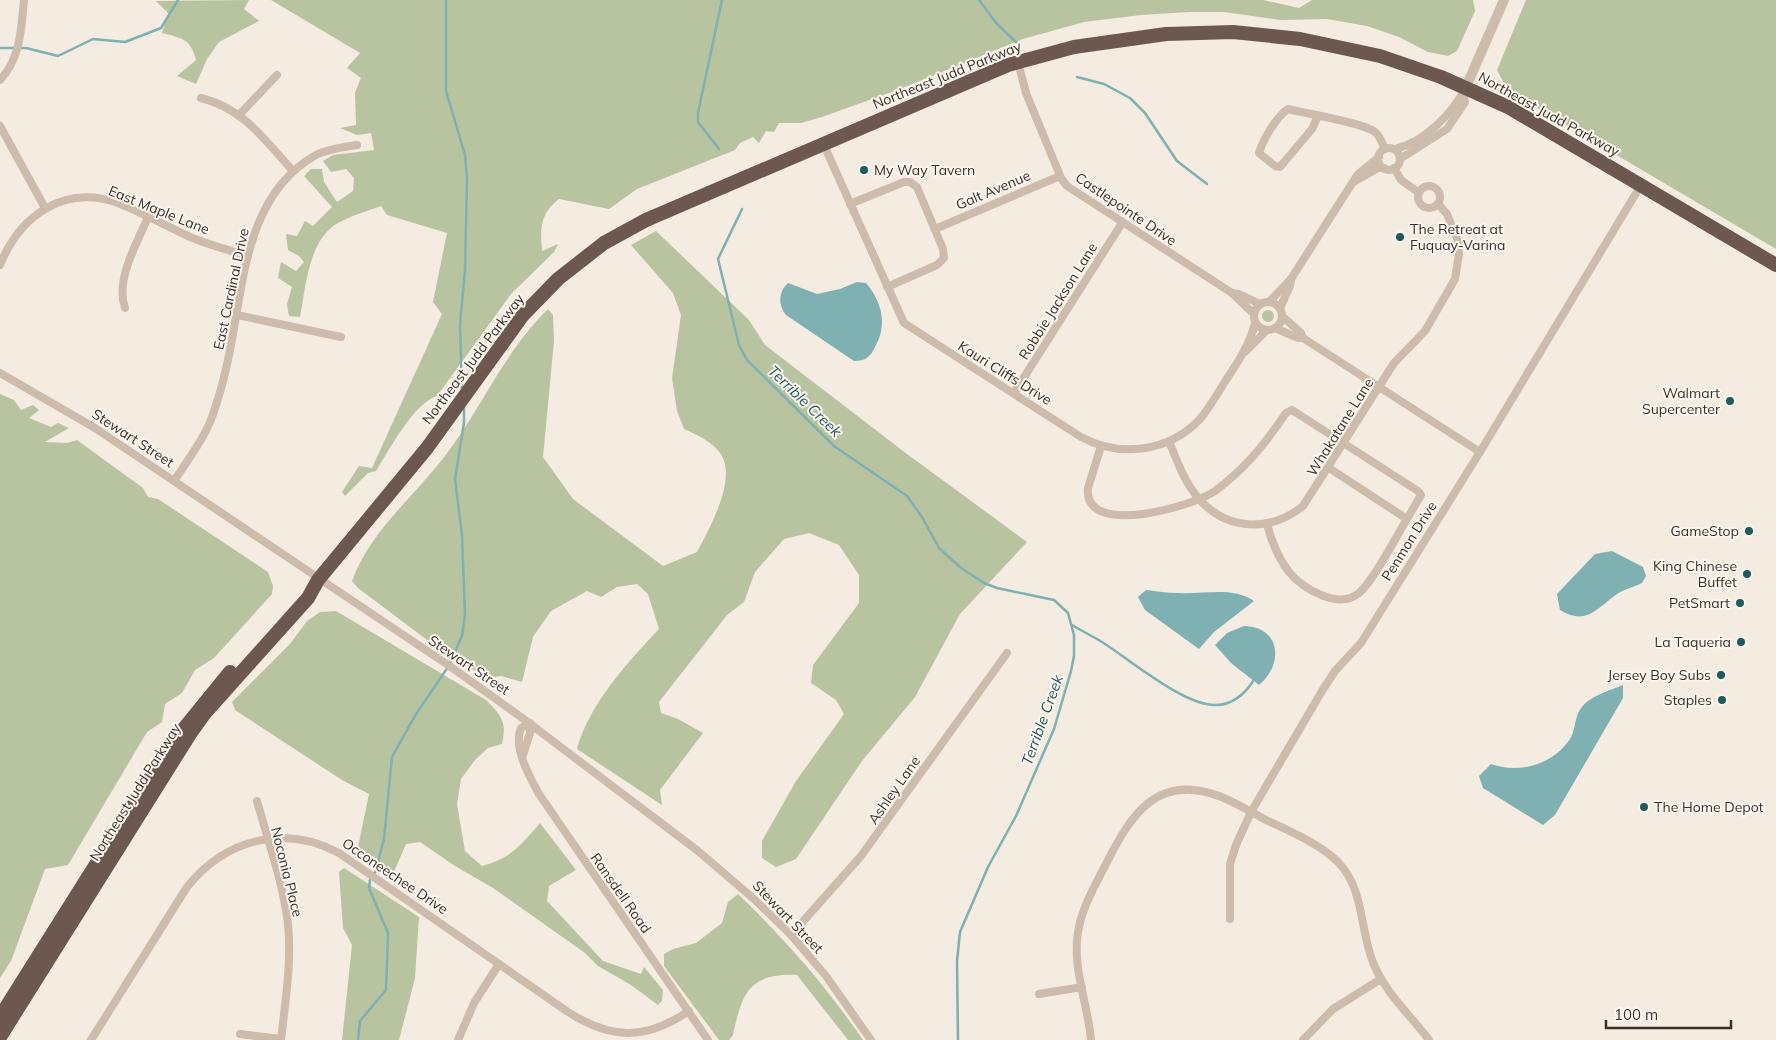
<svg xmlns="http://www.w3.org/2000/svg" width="1776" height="1040" viewBox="0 0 1776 1040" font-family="Mulish,sans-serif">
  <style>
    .green { fill: #b8c4a0 }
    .water { fill: #7fb0b2 }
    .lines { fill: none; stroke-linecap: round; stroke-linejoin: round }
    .stream { stroke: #7fb0b2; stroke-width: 2.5 }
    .minor { stroke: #cdbbac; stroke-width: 8 }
    .tertiary { stroke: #cdbbac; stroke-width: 10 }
    .trunk { stroke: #6c584f; stroke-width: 14 }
    .poi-dot { fill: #1f5a5e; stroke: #fbf5ee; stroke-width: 2 }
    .labels { text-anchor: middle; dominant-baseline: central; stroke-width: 4; stroke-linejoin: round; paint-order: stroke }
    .street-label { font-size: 14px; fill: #3b302b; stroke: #fbf5ee }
    .poi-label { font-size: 14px; fill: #3b302b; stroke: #fbf5ee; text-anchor: end }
    .water-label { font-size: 15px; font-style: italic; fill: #1f5a5e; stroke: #fbf5ee }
  </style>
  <rect width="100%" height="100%" fill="#f4ebe1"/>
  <g class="green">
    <path d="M249 0 244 9 259 21 219 42 207 59 196 84 177 76 196 60C191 39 182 38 162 33L165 23 170 15 156 1Z"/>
    <path d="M271 0H1263L1299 8 1312 0H1473L1475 11 1457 51 1448 56 1428 52 1399 37 1367 26 1327 19 1281 20 1224 12H1190L1141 15 1084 22 1023 39 900 89 822 117 801 123H779L774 132 766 131 759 143 753 137 740 143 735 150 637 189 609 209 559 199C540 213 540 229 542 251L558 244 554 252 511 294 437 396C414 403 389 450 376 471L368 473 345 496 342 492 359 466 372 468 442 314 433 302 447 233 387 215 381 206C367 211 351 216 338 223 308 240 306 287 300 317L289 316 287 304 292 287 278 278 281 262 296 271 304 262 299 256 288 250 286 234 297 236 305 221 313 226 332 207 304 176 311 169H322L324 182 337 202 353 191 354 178 346 169 331 172 323 161 333 155 374 150 371 133 357 135 340 128 356 125 355 93 361 78 347 68 360 53Z"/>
    <polygon points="1526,0 1776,0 1776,249 1508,91 1497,70"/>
    <path d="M656 231 749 320 765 345 907 454 1027 542 960 614 915 697 862 761 796 859 776 867 762 858V841L796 781 844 714 836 700 811 683 813 665 859 603V575L839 545 809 533 784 539 755 572 744 602 727 615 659 702 661 713 678 719 703 733 660 790 662 805 577 749C589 704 628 662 659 629L648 594 637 584 617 587 601 597 587 591 551 611 533 637 522 682 501 676 487 678 443 652 358 588 352 581C371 530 413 498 445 456 481 409 504 352 548 309L553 315 554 341 543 457 573 499 663 566 697 552C709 529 736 482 722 456 714 442 697 435 684 429L677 411 672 378 681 315 673 293 631 245Z"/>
    <circle cx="1268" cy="316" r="6"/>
    <polygon points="0,394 14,400 21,410 33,405 39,410 29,418 51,427 58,423 69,428 45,442 67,443 77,440 143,488 148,497 158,499 268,572 273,586 272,594 214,658 195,670 182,693 165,704 162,722 147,732 68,865 45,869 11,961 0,978"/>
    <path d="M336 611 486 700C502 716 507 722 502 744L488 748 475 760 461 779 457 804 465 851 482 866C511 858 521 845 540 823L576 870 549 886 547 901 603 961 641 974 644 967 663 990 662 1001 658 1005 631 985 598 966 585 953 493 888 455 866 420 842 406 844 393 874 386 875 357 852 369 794 342 780 235 710 232 702 290 644 307 621 320 612Z"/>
    <polygon points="344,868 419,917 415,978 399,1040 342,1040 352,945 343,928 339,872"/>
    <path d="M738 894C785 939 826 986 863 1040H848L797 975C749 973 742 993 733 1035L729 1040H719L664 966V954L673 949 696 943 722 923 728 902Z"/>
  </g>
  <g class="water">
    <path d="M857 282 866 283C882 302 888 325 875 347 870 357 866 361 854 361L786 315C778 305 778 292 788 283L817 294 840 289Z"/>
    <path d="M1612 551 1643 567 1646 576 1642 583C1634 587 1624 589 1617 594 1596 609 1586 626 1560 610L1557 594 1595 554Z"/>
    <path d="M1146 590C1157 591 1167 593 1178 593 1204 595 1232 586 1254 601L1214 632 1199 649 1145 610 1138 597Z"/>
    <path d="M1244 626C1281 627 1284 664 1259 685L1231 663 1215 645 1227 633Z"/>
    <path d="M1623 685V698L1555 815 1543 825 1483 788 1479 776 1491 764C1519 774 1553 765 1570 739 1576 730 1574 716 1582 707 1590 696 1611 690 1623 685Z"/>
  </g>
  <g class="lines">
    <g class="stream">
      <polyline points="446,0 446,91 465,155 467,178 465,270 460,325 462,389"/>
      <polyline points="979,0 997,24 1017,43"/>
      <polyline points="0,48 26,48 58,56 93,39 125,42 161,28 178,0"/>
      <polyline points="1077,77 1104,84 1130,98 1145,113 1177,161 1207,184"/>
      <polyline points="719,149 698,122 698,113 722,0"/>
      <polyline points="742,209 718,259 739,345 747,360 834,446 907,496 922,517 939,548 961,568 984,583 997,588 1054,600 1068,613 1074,635 1074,656 1071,671 1054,729 1016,816 988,867 960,932 957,961 958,1040"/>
      <path d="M1072 625C1082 631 1092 636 1102 642 1129 659 1184 706 1216 705 1232 705 1245 694 1253 681"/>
      <polyline points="375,873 384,839 392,757 416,714 448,667 462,636 465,615 462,535 455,479 464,423 464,407"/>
      <polyline points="358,1040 360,1021 386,990 388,933 369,888 370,880"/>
    </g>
    <g class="minor">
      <polyline points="1018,62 1026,93 1061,178 1067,186 1232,293 1254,314"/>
      <path d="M0 80C21 58 21 29 24 0"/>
      <path d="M201 98C243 108 265 140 293 171"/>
      <polyline points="240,114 277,75"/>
      <path d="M1318 116 1312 129 1280 167 1275 166 1259 153C1263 140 1276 117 1288 109L1292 110C1309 114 1364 123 1375 132 1380 136 1382 143 1385 149"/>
      <polyline points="0,126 45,208"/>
      <path d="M823 143 904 323 1081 437C1120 458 1169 452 1200 419 1210 407 1218 393 1226 380 1238 362 1250 344 1255 323"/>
      <circle cx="1389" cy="159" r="11"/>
      <path d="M1395 149C1425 142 1452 114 1466 87"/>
      <polyline points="1400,159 1447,129 1465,102 1463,94"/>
      <polyline points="1394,168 1401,180 1418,192"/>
      <polyline points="1355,181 1378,168 1384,168"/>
      <circle cx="1429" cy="197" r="11"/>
      <polyline points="850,204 904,182 910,182 917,187 943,249 944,258 937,265 887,287"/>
      <polyline points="935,229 1060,176"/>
      <path d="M0 265C20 216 63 184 118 203 143 213 166 226 190 237 209 245 229 250 248 256"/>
      <polyline points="1232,293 1239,294 1260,304"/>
      <circle cx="1268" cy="316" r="14"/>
      <polyline points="1269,302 1291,279 1358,174 1379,157"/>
      <path d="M125 308C115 279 137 244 148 217"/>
      <polyline points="1280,308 1290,286 1291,279"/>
      <polyline points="237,315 341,337"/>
      <polyline points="1282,316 1301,333 1303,338 1480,452"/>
      <polyline points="1275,328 1298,338 1303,338"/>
      <polyline points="1245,352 1267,330"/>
      <polyline points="0,373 95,428 451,667 521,717 698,851 754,899 791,935 826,976 871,1040"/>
      <polyline points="1014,393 1122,223"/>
      <path d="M1169 441C1177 461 1185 484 1200 500 1228 531 1271 532 1303 506L1394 363 1425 331 1455 279 1459 254 1458 241 1447 214 1438 204"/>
      <path d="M1101 446 1088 488C1083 538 1192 507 1215 491 1245 469 1265 444 1286 413L1292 410 1418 491 1421 495 1407 519"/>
      <path d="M174 481C189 458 208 434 215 408 222 388 227 366 231 345 244 277 248 193 316 155 328 149 344 147 357 145"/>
      <path d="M1267 524C1271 540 1279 559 1289 572 1303 589 1339 610 1359 593 1373 582 1396 537 1407 519L1329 468"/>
      <path d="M523 755 530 733V723L521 728C513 747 529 776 539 794L708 1040"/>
      <path d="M257 801C268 841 283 882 288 924 292 963 285 1002 281 1040"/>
      <polyline points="1230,919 1230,864 1236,845 1251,812 1322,691 1335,671 1361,643 1480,452 1641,185"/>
      <polyline points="791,935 861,856 1007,653"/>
      <polyline points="1039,994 1082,987"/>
      <polyline points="240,1034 281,1039"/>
      <path d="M91 1040 187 887C225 840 283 823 339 853L568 1012C612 1040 646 1040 689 1011"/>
      <polyline points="458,1040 474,1003 499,964"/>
      <path d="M1091 1040C1088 1004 1072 968 1078 932 1082 907 1096 884 1107 862 1131 815 1157 773 1219 796 1235 802 1251 812 1266 820 1291 832 1318 843 1338 862 1366 891 1359 933 1375 967 1387 994 1411 1016 1429 1040"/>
      <polyline points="1303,1040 1333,1009 1381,979"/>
    </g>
    <polyline class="tertiary" points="1466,87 1504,0"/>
    <g class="trunk">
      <polyline points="0,1017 173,742 230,672"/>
      <polyline points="0,1037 190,734 205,713 308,598 318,580 427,448 523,315 558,279 604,243 646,220 1008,65 1074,47 1166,34 1233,32 1300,39 1380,56 1441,77 1508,107 1776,265"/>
    </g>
  </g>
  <g class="poi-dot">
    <circle cx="864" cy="170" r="5"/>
    <circle cx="1400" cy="237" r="5"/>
    <circle cx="1730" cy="401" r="5"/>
    <circle cx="1749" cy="531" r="5"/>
    <circle cx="1747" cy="574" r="5"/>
    <circle cx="1740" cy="603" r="5"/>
    <circle cx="1741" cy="642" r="5"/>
    <circle cx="1721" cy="675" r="5"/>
    <circle cx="1722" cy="700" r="5"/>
    <circle cx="1644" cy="807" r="5"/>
  </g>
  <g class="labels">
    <g class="street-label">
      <text transform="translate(947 75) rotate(-22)">Northeast Judd Parkway</text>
      <text transform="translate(1549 114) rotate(29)">Northeast Judd Parkway</text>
      <text transform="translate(993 190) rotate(-23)">Galt Avenue</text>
      <text transform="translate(1126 209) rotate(34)">Castlepointe Drive</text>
      <text transform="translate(159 210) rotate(22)">East Maple Lane</text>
      <text transform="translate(231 289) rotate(-78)">East Cardinal Drive</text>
      <text transform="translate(1058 301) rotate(-58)">Robbie Jackson Lane</text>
      <text transform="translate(473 359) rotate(-53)">Northeast Judd Parkway</text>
      <text transform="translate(1005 373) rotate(32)">Kauri Cliffs Drive</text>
      <text transform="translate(1340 427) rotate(-58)">Whakatane Lane</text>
      <text transform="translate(133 438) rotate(33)">Stewart Street</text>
      <text transform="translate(1409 541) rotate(-58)">Penmon Drive</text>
      <text transform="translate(469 665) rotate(34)">Stewart Street</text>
      <text transform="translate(894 790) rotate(-55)">Ashley Lane</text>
      <text transform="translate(135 792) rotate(-58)">Northeast Judd Parkway</text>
      <text transform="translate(287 872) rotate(76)">Noconia Place</text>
      <text transform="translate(395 876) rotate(34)">Occoneechee Drive</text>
      <text transform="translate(621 893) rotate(55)">Ransdell Road</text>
      <text transform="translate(788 917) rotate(46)">Stewart Street</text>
    </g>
    <g class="poi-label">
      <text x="874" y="170" text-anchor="start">My Way Tavern</text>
      <text x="1410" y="229" text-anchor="start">The Retreat at<tspan x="1410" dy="16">Fuquay-Varina</tspan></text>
      <text x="1720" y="393">Walmart<tspan x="1720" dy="16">Supercenter</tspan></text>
      <text x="1739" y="531">GameStop</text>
      <text x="1737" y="566">King Chinese<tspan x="1737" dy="16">Buffet</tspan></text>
      <text x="1730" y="603">PetSmart</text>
      <text x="1731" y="642">La Taqueria</text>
      <text x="1711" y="675">Jersey Boy Subs</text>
      <text x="1712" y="700">Staples</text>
      <text x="1654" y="807" text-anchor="start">The Home Depot</text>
    </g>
    <g class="water-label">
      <text transform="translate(805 401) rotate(44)">Terrible Creek</text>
      <text transform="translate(1042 720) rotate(-70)">Terrible Creek</text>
    </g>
  </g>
  <path d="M1606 1020v8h125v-8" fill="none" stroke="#3b302b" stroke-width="2.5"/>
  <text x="1614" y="1020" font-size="15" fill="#3b302b" stroke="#fbf5ee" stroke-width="4" paint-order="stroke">100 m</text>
</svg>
